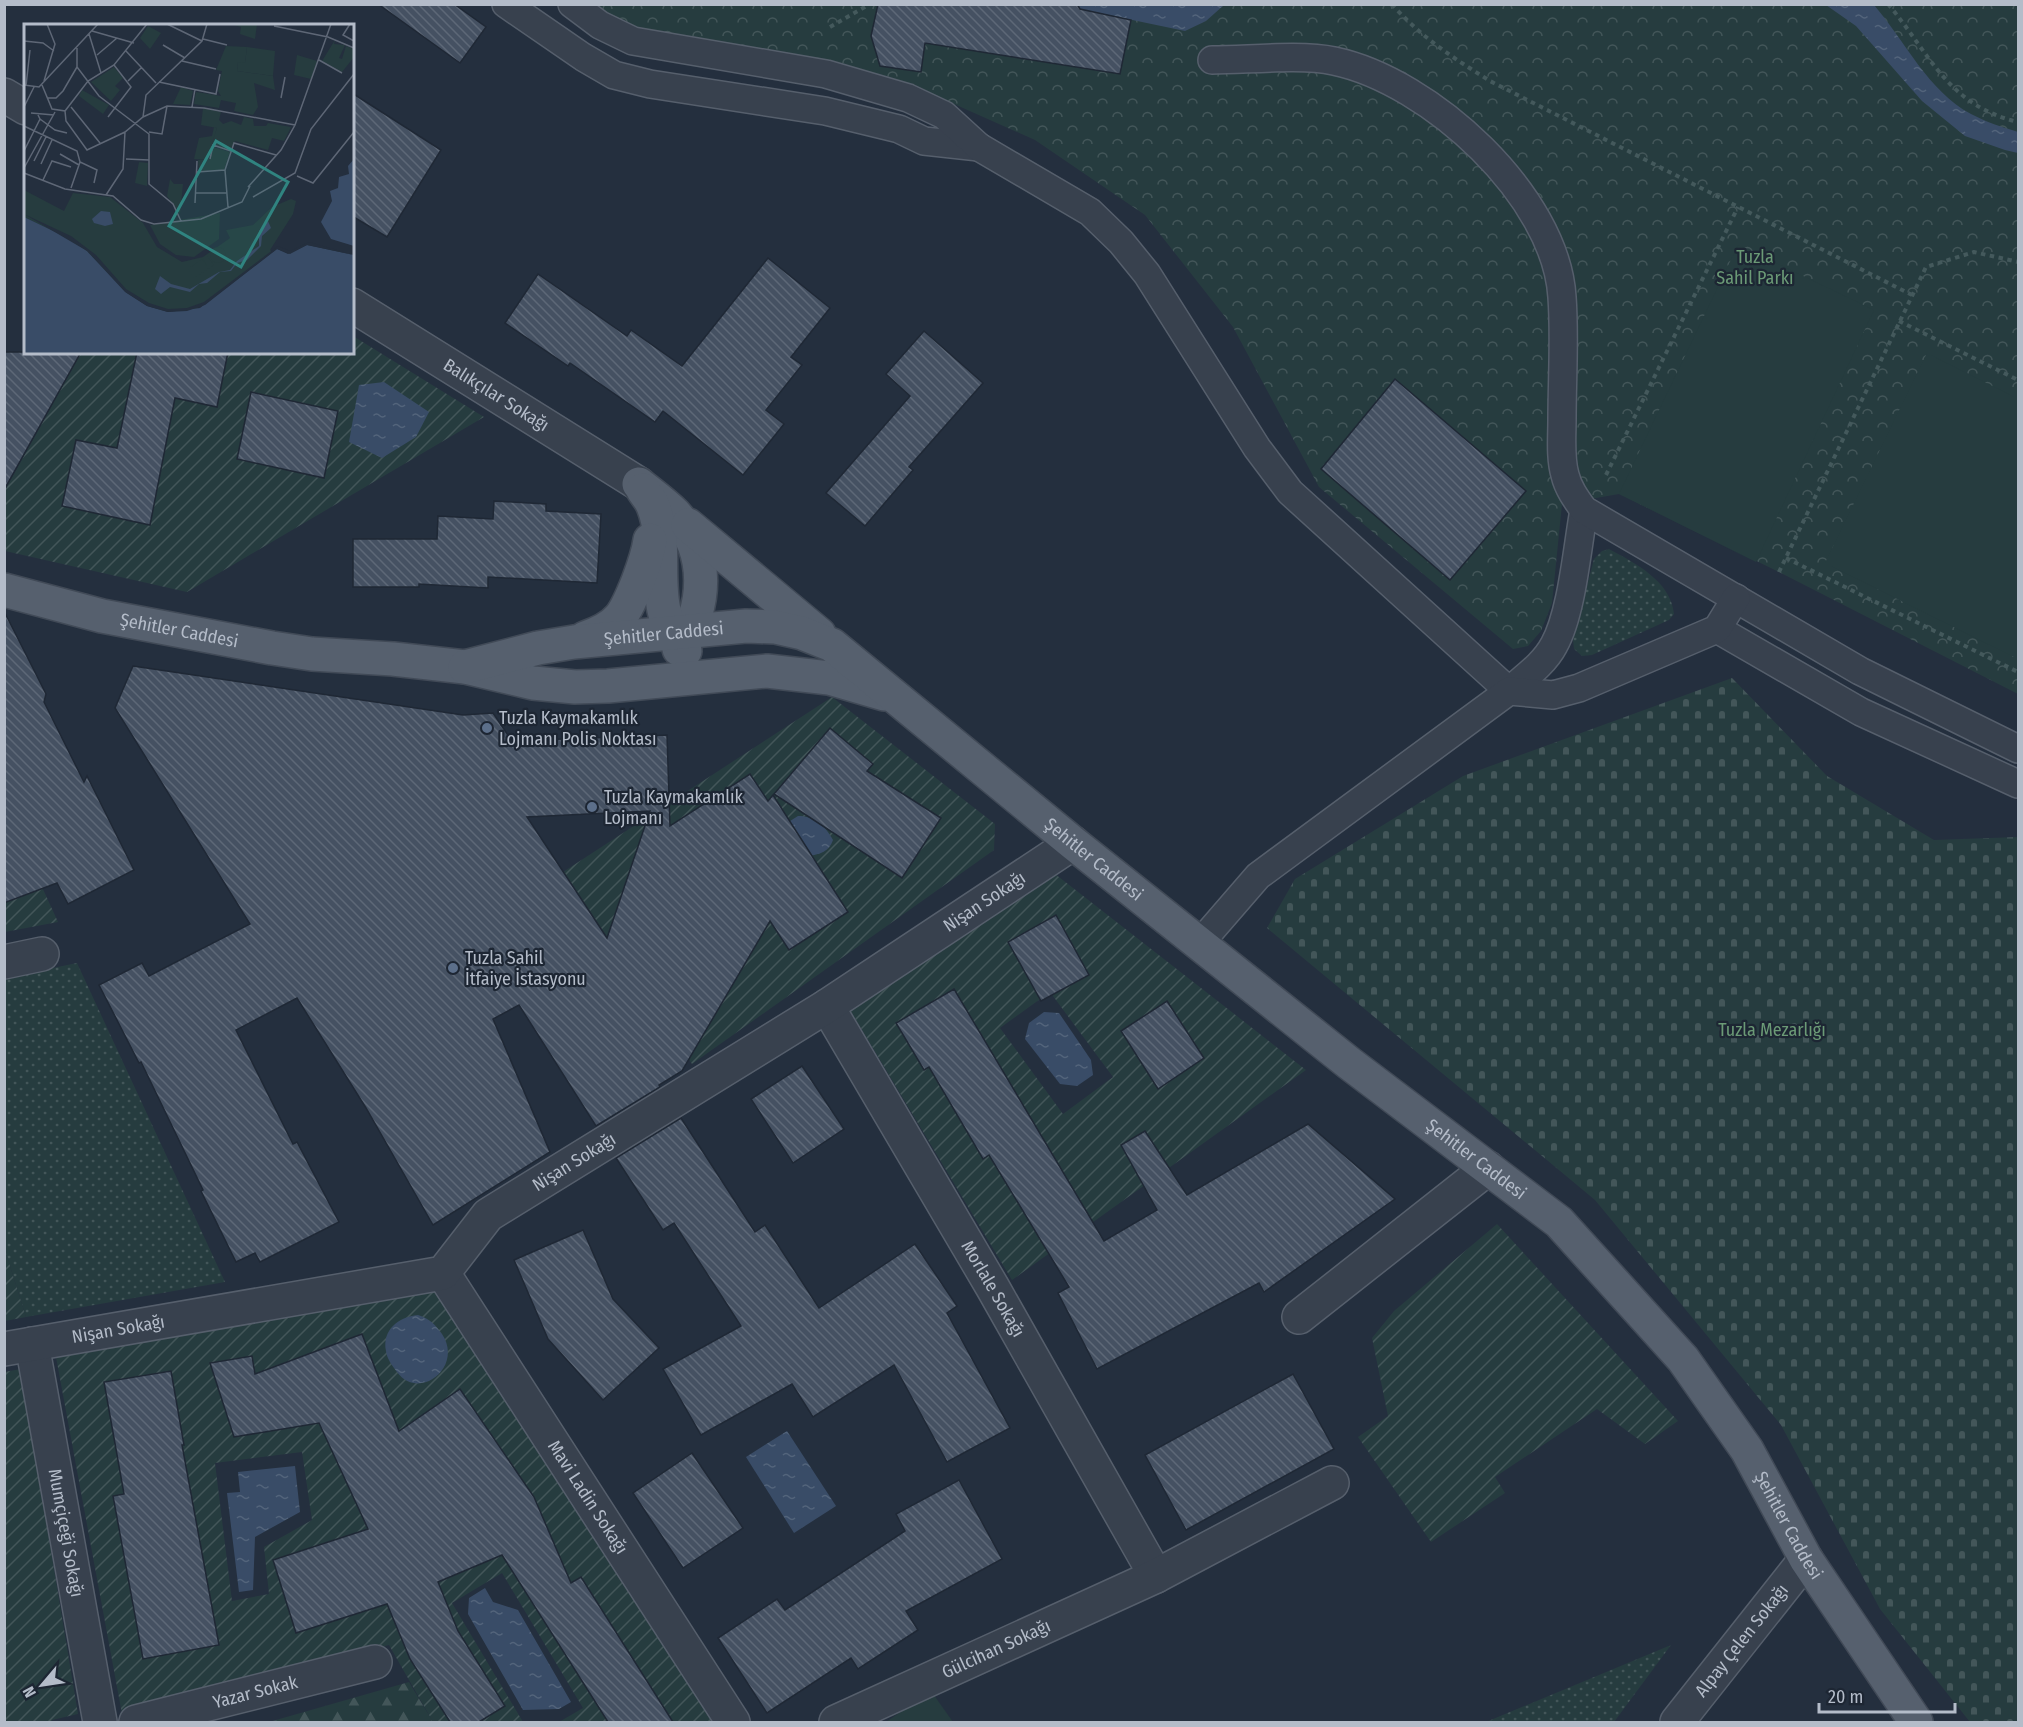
<svg xmlns="http://www.w3.org/2000/svg" width="2023" height="1727" viewBox="0 0 2023 1727" font-family="'Fira Sans Condensed',sans-serif">
  <style>
    .grass { fill: url(#grass-dots) }
    .forest { fill: url(#forest-firs) }
    .cemetery { fill: url(#cemetery-stones) }
    .park { fill: url(#park-crowns) }
    .garden { fill: url(#garden-furrows); fill-rule: evenodd }
    .pitch { fill: #263c3f }
    .water { fill: url(#water-ripples) }
    .building { fill: url(#building-back-hatch); stroke: #1f2835; stroke-width: 1.5; fill-rule: evenodd }
    .lines { fill: none; stroke-linecap: round; stroke-linejoin: round }
    .service-casing { stroke: #565f6c; stroke-width: 30 }
    .minor-casing { stroke: #565f6c; stroke-width: 36 }
    .primary-casing { stroke: #414a57; stroke-width: 36 }
    .path { stroke: #44595c; stroke-width: 4; stroke-dasharray: 4.5 4.5; stroke-linecap: butt }
    .service { stroke: #38414e; stroke-width: 27 }
    .minor { stroke: #38414e; stroke-width: 33 }
    .primary { stroke: #56606e; stroke-width: 33 }
    .service-dot { fill: #5c6f8a; stroke: #1d2633; stroke-width: 2 }
    .labels { text-anchor: middle; dominant-baseline: central; stroke-width: 4.5; stroke-linejoin: round; paint-order: stroke }
    .park-label { font-size: 18px; fill: #6b9a76; stroke: #1d2633 }
    .street-label { font-size: 18px; fill: #b4bcc9; stroke: #1d2633 }
    .poi-label { font-size: 18px; fill: #b4bcc9; stroke: #1d2633; text-anchor: start }
    .inset-road { fill: none; stroke: #5e6776; stroke-width: 1.5 }
    .view { fill: #308480; fill-opacity: 0.15; stroke: #308480; stroke-width: 3 }
    .inset-edge { fill: none; stroke: #b4bcc9; stroke-width: 3 }
  </style>
  <defs>
    <pattern id="grass-dots" width="8" height="8" patternUnits="userSpaceOnUse" patternTransform="scale(1.5)"><rect width="8" height="8" fill="#263c3f"/><path d="M2 2h.1M6 6h.1" fill="none" stroke="#435659" stroke-width="1.8" stroke-linecap="round"/></pattern>
    <pattern id="forest-firs" width="22" height="20" patternUnits="userSpaceOnUse" patternTransform="scale(1.5)"><rect width="22" height="20" fill="#263c3f"/><path d="M5 1l3.5 6h-7zM16 11l3.5 6h-7z" fill="#435659"/></pattern>
    <pattern id="cemetery-stones" width="16" height="16" patternUnits="userSpaceOnUse" patternTransform="scale(1.5)"><rect width="16" height="16" fill="#263c3f"/><path d="M2 7V4a2 2 0 0 1 4 0v3zM10 15v-3a2 2 0 0 1 4 0v3z" fill="#435659"/></pattern>
    <pattern id="park-crowns" width="20" height="18" patternUnits="userSpaceOnUse" patternTransform="scale(1.5)"><rect width="20" height="18" fill="#263c3f"/><path d="M2 6a3 3 0 1 1 6 0M12 15a3 3 0 1 1 6 0" fill="none" stroke="#435659"/></pattern>
    <pattern id="garden-furrows" width="10" height="10" patternUnits="userSpaceOnUse" patternTransform="scale(1.5)"><rect width="10" height="10" fill="#263c3f"/><path d="M-1 1l2-2M0 10L10 0M9 11l2-2" fill="none" stroke="#435659"/></pattern>
    <pattern id="water-ripples" width="26" height="14" patternUnits="userSpaceOnUse" patternTransform="scale(1.5)"><rect width="26" height="14" fill="#394c67"/><path d="M2 4q2-2 4 0t4 0M15 11q2-2 4 0t4 0" fill="none" stroke="#53647b"/></pattern>
    <pattern id="building-back-hatch" width="6" height="6" patternUnits="userSpaceOnUse" patternTransform="scale(1.5)"><rect width="6" height="6" fill="#455162"/><path d="M-1 5l2 2M0 0l6 6M5-1l2 2" fill="none" stroke="#5d6877"/></pattern>
  </defs>
  <rect width="100%" height="100%" fill="#242f3e"/>
  <g class="grass">
    <path d="M1609 549C1635 563 1671 581 1674 614L1669 620 1592 655 1582 656 1574 649 1573 640 1594 559 1602 551Z"/>
    <polygon points="77,963 225,1282 26,1317 5,1250 4,978"/>
    <polygon points="1671,1645 1614,1722 1486,1722"/>
  </g>
  <polygon class="forest" points="409,1682 433,1722 269,1722"/>
  <polygon class="cemetery" points="1732,678 1827,776 1934,840 2018,837 2018,1722 1970,1722 1880,1609 1781,1425 1595,1200 1267,928 1295,879 1463,776"/>
  <polygon class="park" points="593,5 2018,5 2018,694 1779,572 1619,494 1562,504 1552,603 1541,631 1528,646 1513,649 1319,487 1233,327 1145,215 1035,140 907,83 764,50 634,34"/>
  <g class="garden">
    <polygon points="353,336 484,417 187,592 5,551 5,490 81,353 352,352"/>
    <polygon points="832,697 995,824 994,850 692,1064 563,872"/>
    <polygon points="5,806 58,922 5,932"/>
    <path d="M1050 870 1306 1070 1012 1280 847 1005ZM1050 992 1113 1077 1063 1114 1000 1028Z"/>
    <polygon points="1497,1224 1678,1421 1645,1444 1597,1409 1495,1477 1505,1493 1431,1542 1358,1437 1388,1416 1372,1338 1394,1311"/>
    <polygon points="5,1250 26,1317 5,1321 4,1321"/>
    <path d="M434 1290 713 1722H559L583 1708 502 1573 452 1603 523 1722H433L389 1645 122 1714 56 1357ZM302 1452 312 1520 264 1547 269 1594 232 1601 215 1463Z"/>
    <polygon points="21,1369 78,1714 52,1720 52,1722 5,1722 4,1372"/>
  </g>
  <g class="pitch">
    <polygon points="1738,245 1874,310 1756,562 1619,494"/>
    <polygon points="1927,353 2018,399 2018,659 1825,563"/>
    <polygon points="931,1691 953,1722 886,1722"/>
  </g>
  <g class="water">
    <polygon points="1077,5 1224,5 1206,21 1185,31 1080,9"/>
    <path d="M1826 5H1874C1905 41 1928 91 1971 114 1986 122 2002 127 2018 132V153L2005 150 1965 136 1922 101 1856 26Z"/>
    <polygon points="384,382 429,412 416,437 382,458 349,442 359,385"/>
    <path d="M798 816C815 816 825 826 833 840 829 852 820 854 809 856L717 867Z"/>
    <polygon points="1044,1012 1059,1013 1091,1060 1093,1075 1077,1086 1060,1084 1025,1039 1029,1023"/>
    <path d="M418 1315C430 1319 435 1324 442 1334 464 1367 419 1402 397 1372 392 1365 387 1359 386 1351 382 1330 398 1317 418 1315Z"/>
    <polygon points="787,1431 836,1506 794,1533 746,1457"/>
    <polygon points="295,1466 300,1512 255,1537 253,1590 239,1592 227,1493 240,1492 238,1472"/>
    <polygon points="485,1588 493,1602 518,1610 571,1702 559,1709 523,1710 468,1614 469,1598"/>
  </g>
  <g class="building">
    <polygon points="378,4 454,4 486,27 460,63"/>
    <polygon points="878,4 1077,4 1080,9 1131,20 1120,74 925,43 921,72 880,66 871,36"/>
    <polygon points="352,93 441,150 387,237 352,216"/>
    <polygon points="768,258 830,308 791,357 802,365 766,410 784,424 743,475 663,411 655,422 570,363 568,366 505,323 538,274 627,336 631,330 682,366"/>
    <polygon points="924,331 983,383 909,467 913,470 865,526 826,493 910,396 886,374"/>
    <polygon points="4,352 81,352 4,490"/>
    <polygon points="137,352 228,352 217,407 175,398 150,525 62,506 76,440 117,448"/>
    <polygon points="1395,379 1526,491 1450,580 1321,469"/>
    <polygon points="251,392 338,411 324,478 237,459"/>
    <polygon points="494,501 546,504 546,511 601,514 597,583 488,577 488,588 419,584 419,587 353,587 353,539 437,539 438,516 493,519"/>
    <polygon points="4,611 46,694 44,702 84,782 87,776 134,870 68,904 57,883 4,903"/>
    <path d="M133 666 463 715 493 713 512 741 667 735 670 826 750 774 768 801 773 795 848 912 789 950 770 921 682 1071 659 1085 660 1087 596 1126 519 1005 493 1019 550 1152 433 1225 366 1108 297 998 236 1030 293 1144 297 1142 339 1222 260 1262 255 1253 236 1262 201 1191 203 1190 141 1062 139 1063 99 985 142 963 149 976 250 924 115 708ZM650 811 607 938 527 817Z"/>
    <polygon points="830,728 873,764 867,771 941,818 902,878 774,794"/>
    <polygon points="1056,915 1089,975 1041,1001 1008,942"/>
    <polygon points="954,989 1104,1241 1157,1210 1121,1145 1145,1131 1187,1195 1308,1124 1395,1199 1264,1292 1259,1283 1097,1369 1058,1293 1069,1287 989,1155 983,1159 929,1067 924,1070 896,1023"/>
    <polygon points="1167,1001 1204,1058 1158,1089 1121,1031"/>
    <polygon points="802,1066 844,1129 793,1163 751,1099"/>
    <polygon points="681,1118 755,1232 765,1225 819,1308 915,1244 957,1306 947,1313 1010,1428 947,1462 894,1365 813,1417 792,1384 701,1435 663,1369 741,1326 674,1223 663,1230 616,1158"/>
    <polygon points="583,1230 613,1299 659,1348 603,1400 548,1339 514,1260"/>
    <polygon points="362,1334 399,1431 460,1389 534,1497 571,1583 581,1577 673,1722 608,1722 502,1555 438,1582 458,1631 505,1706 479,1722 450,1722 410,1659 387,1604 296,1633 273,1560 368,1529 319,1423 234,1437 210,1363 252,1356 255,1374"/>
    <polygon points="171,1371 184,1445 182,1445 219,1645 143,1659 113,1496 124,1494 104,1382"/>
    <polygon points="1293,1374 1334,1449 1186,1530 1145,1455"/>
    <polygon points="692,1453 743,1528 683,1568 633,1493"/>
    <polygon points="959,1480 1002,1559 906,1611 918,1630 858,1669 851,1658 767,1713 718,1638 777,1599 785,1610 905,1531 896,1514"/>
  </g>
  <g class="lines">
    <g class="service-casing">
      <g id="service">
        <polyline points="506,4 583,57 614,75 650,84 825,111 899,129 924,141 979,147"/>
        <path d="M572 4 600 25 633 41 826 74 908 98 944 115 979 147 1090 212 1121 242 1147 274 1257 448 1290 492 1509 691C1525 677 1544 664 1554 645 1572 613 1577 548 1584 510"/>
        <path d="M1212 60C1248 60 1300 54 1334 61 1430 81 1556 196 1562 297 1565 338 1562 379 1562 420 1562 437 1560 458 1565 475 1568 488 1576 499 1584 510L1860 671 2018 749"/>
        <polyline points="1717,629 1861,712 2018,784"/>
        <polyline points="1200,943 1258,876 1509,691 1553,695 1579,688 1717,629 1736,598"/>
      </g>
    </g>
    <g class="minor-casing">
      <g id="minor">
        <polyline points="4,95 26,108"/>
        <path id="s1" d="M352 305 639 484"/>
        <polyline points="4,962 42,954"/>
        <path id="s2" d="M827 1006 993 1288 1156 1576"/>
        <path id="s3" d="M443 1273 733 1722"/>
        <polyline points="1299,1317 1488,1168"/>
        <path id="s4" d="M32 1344 100 1722"/>
        <path id="s5" d="M4 1349 443 1273 488 1215 827 1006 1073 843"/>
        <path id="s6" d="M136 1722 375 1662"/>
        <path id="s7" d="M836 1722 1156 1576 1332 1483"/>
        <path id="s8" d="M1677 1722 1806 1559"/>
      </g>
    </g>
    <g class="primary-casing">
      <g id="primary">
        <path d="M639 484C650 493 664 503 675 514 710 553 707 607 679 649"/>
        <path d="M643 490C646 495 651 500 653 506 672 554 644 605 685 651"/>
        <polyline points="688,525 819,634"/>
        <path id="s9" d="M4 590 102 616 272 648 312 654 393 659 465 667 533 683 575 687 608 686 767 671 829 678 884 694"/>
        <path d="M585 638C620 626 625 614 638 581 643 568 648 555 650 540"/>
        <path id="s10" d="M465 667 538 648 574 642 746 626 775 627 802 633 832 645 1073 843 1349 1063 1559 1222 1683 1359 1747 1450 1806 1559 1916 1722"/>
      </g>
    </g>
    <g class="path">
      <path d="M1392 4C1420 37 1455 59 1490 81L1912 295"/>
      <path d="M1888 4C1931 55 1947 105 2018 122"/>
      <polyline points="830,27 870,4"/>
      <polyline points="1899,321 2018,380"/>
      <polyline points="1606,475 1738,207"/>
      <polyline points="1786,558 2018,672"/>
      <polyline points="1779,572 1926,267 1974,252 2018,262"/>
    </g>
    <use href="#service" class="service"/>
    <use href="#minor" class="minor"/>
    <use href="#primary" class="primary"/>
  </g>
  <g class="service-dot">
    <circle cx="487" cy="728" r="6"/>
    <circle cx="592" cy="807" r="6"/>
    <circle cx="453" cy="968" r="6"/>
  </g>
  <g class="labels">
    <g class="park-label">
      <text x="1755" y="257">Tuzla<tspan x="1755" dy="21">Sahil Parkı</tspan></text>
      <text x="1772" y="1030">Tuzla Mezarlığı</text>
    </g>
    <g class="street-label">
      <text stroke="none"><textPath href="#s1" startOffset="170">Balıkçılar Sokağı</textPath></text>
      <text stroke="none"><textPath href="#s9" startOffset="180">Şehitler Caddesi</textPath></text>
      <text stroke="none"><textPath href="#s10" startOffset="202">Şehitler Caddesi</textPath></text>
      <text stroke="none"><textPath href="#s10" startOffset="712">Şehitler Caddesi</textPath></text>
      <text stroke="none"><textPath href="#s5" startOffset="1106">Nişan Sokağı</textPath></text>
      <text stroke="none"><textPath href="#s10" startOffset="1198">Şehitler Caddesi</textPath></text>
      <text stroke="none"><textPath href="#s5" startOffset="620">Nişan Sokağı</textPath></text>
      <text stroke="none"><textPath href="#s2" startOffset="328">Morlale Sokağı</textPath></text>
      <text stroke="none"><textPath href="#s5" startOffset="116">Nişan Sokağı</textPath></text>
      <text stroke="none"><textPath href="#s3" startOffset="267">Mavi Ladin Sokağı</textPath></text>
      <text stroke="none"><textPath href="#s10" startOffset="1684">Şehitler Caddesi</textPath></text>
      <text stroke="none"><textPath href="#s4" startOffset="192">Mumçiçeği Sokağı</textPath></text>
      <text stroke="none"><textPath href="#s8" startOffset="104">Alpay Çelen Sokağı</textPath></text>
      <text stroke="none"><textPath href="#s7" startOffset="176">Gülcihan Sokağı</textPath></text>
      <text stroke="none"><textPath href="#s6" startOffset="123">Yazar Sokak</textPath></text>
    </g>
    <g class="poi-label">
      <text x="499" y="718">Tuzla Kaymakamlık<tspan x="499" dy="21">Lojmanı Polis Noktası</tspan></text>
      <text x="604" y="797">Tuzla Kaymakamlık<tspan x="604" dy="21">Lojmanı</tspan></text>
      <text x="465" y="958">Tuzla Sahil<tspan x="465" dy="21">İtfaiye İstasyonu</tspan></text>
    </g>
  </g>
  <g transform="translate(24 24)">
    <rect width="330" height="330" fill="#242f3e"/>
    <path d="M233 0 231 15 216 10 217 3 210 1ZM311 16 310 20 321 21 315 34 318 35 322 22 330 25V33L318 48 298 37ZM90 43 99 54 91 62 96 66 87 77 67 58ZM157 63 169 67 166 81 149 80ZM58 66 85 81 79 90 55 72ZM146 155 150 160H159L156 190 143 172Z" fill="#263c3f"/>
    <path d="M190 103 193 104 184 136 170 135 175 114 188 112Z" fill="#263c3f"/>
    <path d="M196 189 195 215 170 233 152 231 136 220 126 201Z" fill="#263c3f"/>
    <path d="M223 23 251 27 249 52 213 47 214 37 221 38ZM0 166 40 187 49 169 86 173 119 199 133 223 158 238 179 233 206 214 202 206 229 201 248 183 267 175 272 177 269 190 246 226 249 229 207 264 169 286H136L102 268 46 215 0 193Z" fill="#263c3f"/>
    <path d="M124 2 137 9 126 25 116 14ZM202 22 223 23 221 39 214 38 213 47 249 52 251 66 230 59 234 83 229 91 210 87 212 79 197 76 195 84 170 80 172 68 197 72 194 67 198 47 192 46ZM273 31 293 37 287 55 270 51ZM179 84 197 88 195 96 199 100 207 97 217 101 220 93 229 95 230 102H242L244 99 267 103 260 117 248 114 244 126 211 117 206 126 188 119 193 104 177 101ZM189 123 206 128 200 146 175 147 174 136 186 135ZM115 138 124 139 123 162 111 159Z" fill="#263c3f"/>
    <path d="M186 231a8 8 0 1 1 16 0a8 8 0 1 1-16 0ZM183 232 190 241 170 254 164 245 178 235 183 242 179 234Z" fill="#263c3f"/>
    <path d="M330 135V222L307 215 297 198 308 177 306 167 314 164 315 153 325 150 324 142ZM77 187 86 188 89 200 81 202 70 199 68 195ZM0 193 46 215 63 227 103 269 123 282 144 288 176 284 253 225 264 230 283 221 330 231V330H0ZM244 197 247 204 238 212 237 222 223 236 213 239 207 247 196 248 183 259 175 260 166 268 146 263 137 270 131 265 136 252 147 260 166 265 195 248 206 246 213 237 235 222V207Z" fill="#394c67"/>
    <path d="M0 190 47 212 72 231 102 265 125 279 144 285 163 284 180 278 254 222 266 227 285 218 330 231 283 221 266 230 253 225 181 281 163 287 144 288 123 282 101 268 63 227Z" fill="#242f3e"/>
    <path class="inset-road" d="M143 0 178 17M326 0 319 11 330 17M250 2 304 13 330 24M68 7 110 19M65 10 77 49M179 15 203 21M0 17 19 19 30 27M139 21 161 34M53 24V43L75 72 125 110V160L149 180 157 197M102 27 132 59M73 31 93 14M295 36 318 49M158 37 192 45M20 57 31 20 23 0M104 57 118 43M135 58 192 70 196 50M0 61 15 63 74 0M18 61 28 85 41 87 42 97 63 126 101 108 119 93 143 82 180 84 271 101M2 62 6 26M23 74H32L39 67 53 43M257 74 261 53M0 83 10 63M47 83 76 119M168 83 171 65M41 87 64 57 90 41 123 0M7 89 30 91M84 93 107 63 90 41M119 93 122 71 178 17 183 0M16 95 31 106 43 109M0 102 53 127 56 138 73 146 70 159M125 108 138 110 143 82M0 127 16 95 14 91M36 130 55 141M102 135 125 136M186 135 189 121 207 127M10 137 22 113M17 140 28 116M0 144 31 88M173 148 201 146M0 149 41 165 89 172 117 196 130 200 177 195 218 178 226 162M273 152 289 159 330 108M19 156 28 137 47 143M224 163 257 126 271 101 307 0M47 164 56 138M171 169H203M82 171 99 145 101 108M229 173 271 149 287 105 330 50M171 179 173 137M204 183 201 146 210 119 252 131"/>
    <path class="view" d="M192 117 264 158 217 243 145 202Z"/>
    <rect width="330" height="330" class="inset-edge"/>
  </g>
  <rect width="2023" height="1727" fill="none" stroke="#b4bcc9" stroke-width="12"/>
  <g transform="translate(42 1685) rotate(241)" stroke="#1d2633" stroke-width="4.5" paint-order="stroke">
  <path d="M0-4.5L10 22L0 15L-10 22Z" fill="#b4bcc9"/>
  <text y="-9" font-size="16" font-weight="bold" text-anchor="middle" fill="#b4bcc9">N</text>
  </g>
  <path d="M1819 1703v9h136v-9" fill="none" stroke="#b4bcc9" stroke-width="3"/>
  <text x="1828" y="1703" font-size="18" fill="#b4bcc9" stroke="#1d2633" stroke-width="4.5" paint-order="stroke">20 m</text>
</svg>
